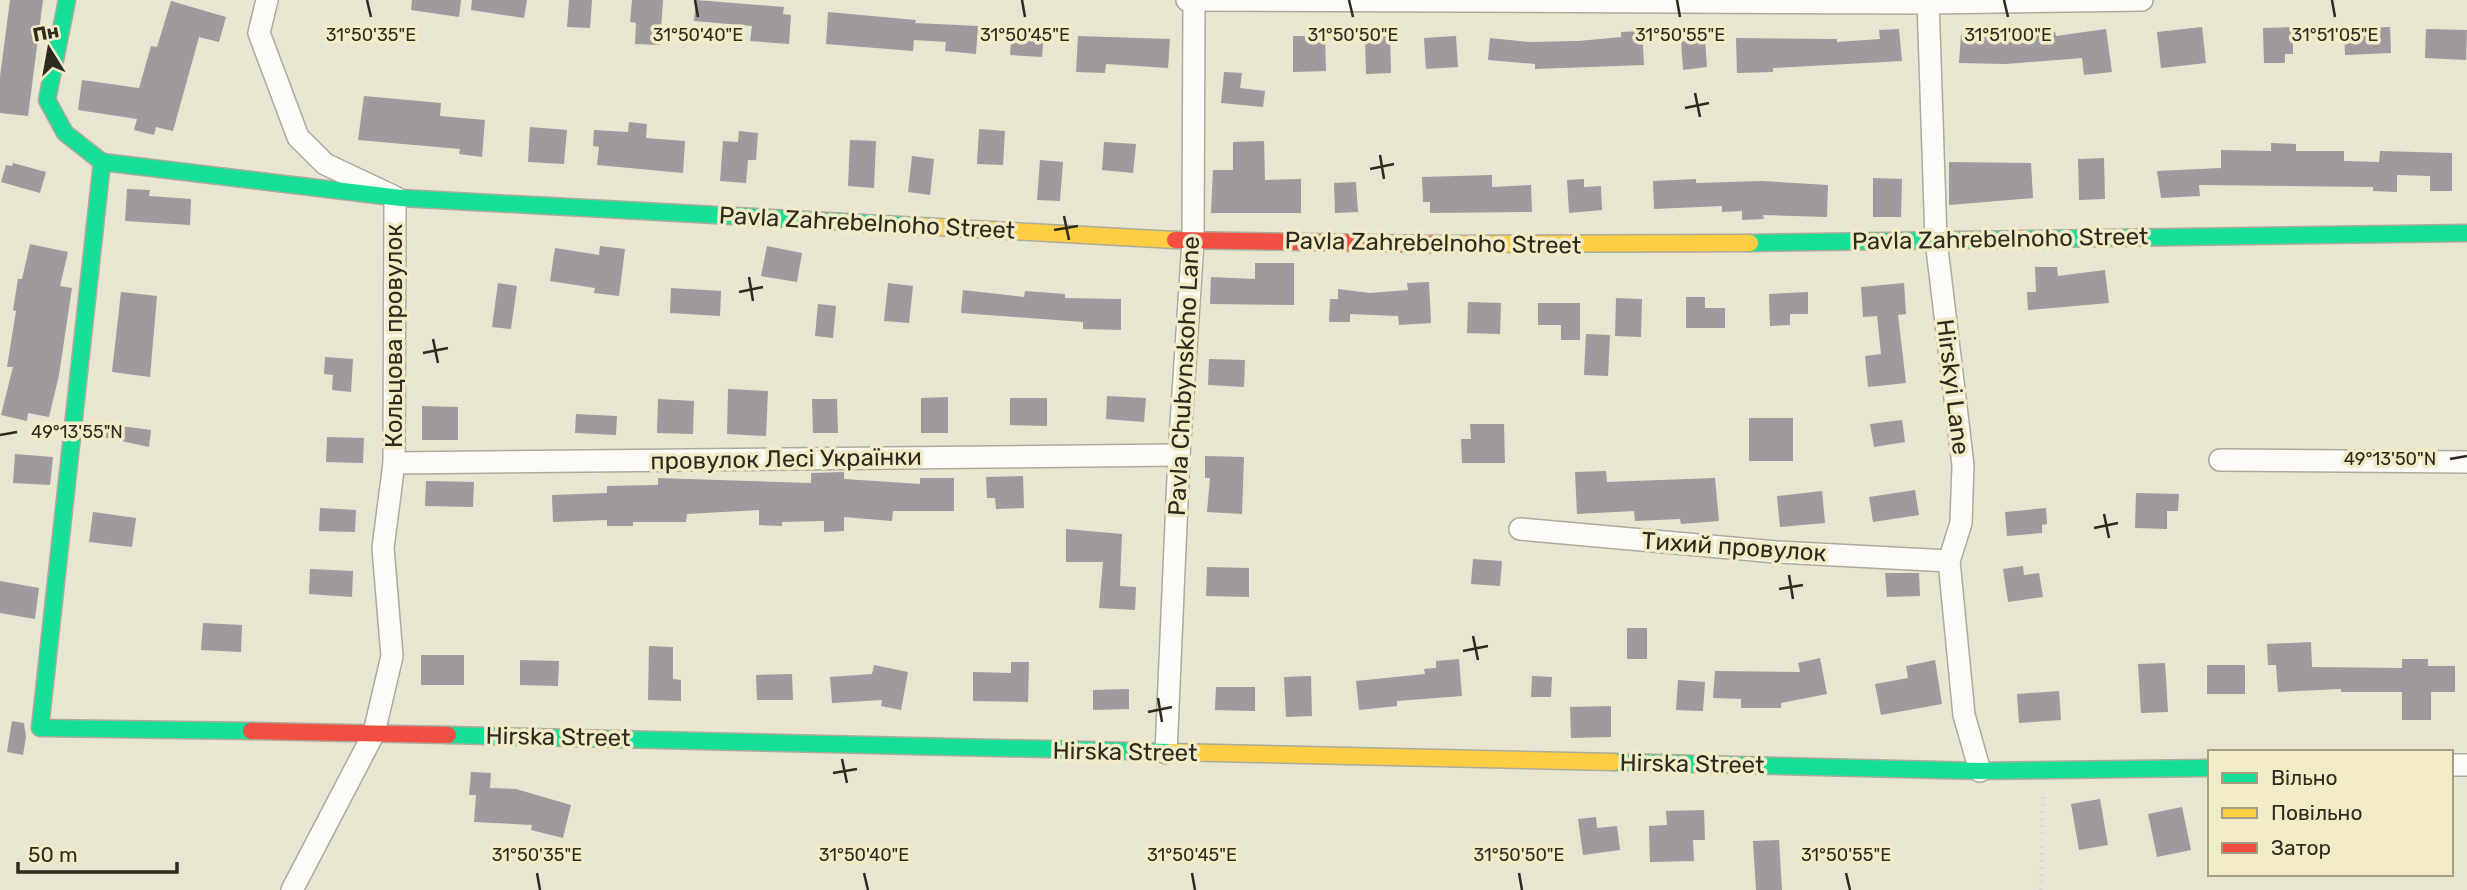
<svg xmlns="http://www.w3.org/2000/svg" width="2467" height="890" viewBox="0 0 2467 890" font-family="Rubik,sans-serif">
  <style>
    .building { fill: #a0999d }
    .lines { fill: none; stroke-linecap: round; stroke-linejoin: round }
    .street-casing { stroke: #adaa9b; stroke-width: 24 }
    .fast-casing { stroke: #adaa9b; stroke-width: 19 }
    .slow-casing { stroke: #adaa9b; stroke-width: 19 }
    .jam-casing { stroke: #adaa9b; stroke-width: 19 }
    .path { stroke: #d8d7d1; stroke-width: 3.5; stroke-dasharray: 2 5; stroke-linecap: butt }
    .street { stroke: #fcfbf8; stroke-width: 21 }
    .fast { stroke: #16e098; stroke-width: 16 }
    .slow { stroke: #ffcf43; stroke-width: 16 }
    .jam { stroke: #f24e42; stroke-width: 16 }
    .ticks { fill: none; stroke: #2d2b1d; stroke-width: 2.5 }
    .labels { text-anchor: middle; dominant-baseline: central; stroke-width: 7; stroke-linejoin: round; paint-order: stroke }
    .street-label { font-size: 24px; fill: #2d2b1d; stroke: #f1ebc8 }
    .ticks-label { font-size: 18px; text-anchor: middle; fill: #2d2b1d; stroke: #f1ebc8; stroke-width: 7; stroke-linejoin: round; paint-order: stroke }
  </style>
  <rect width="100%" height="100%" fill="#e8e5d1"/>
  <g class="building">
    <polygon points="10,0 43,0 28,116 0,113 0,77"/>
    <polygon points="412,0 461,0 459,17 411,10"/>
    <polygon points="472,0 527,0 524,18 471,10"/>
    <polygon points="569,0 592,0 590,28 567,27"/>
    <polygon points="632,0 663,0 660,45 635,44 636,23 630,22"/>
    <polygon points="696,0 784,7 783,14 791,15 789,44 750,41 752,26 694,21"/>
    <polygon points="171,1 226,17 219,42 199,37 173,131 156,127 154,135 134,130 137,119 78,110 82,80 139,88 151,46 157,47"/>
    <polygon points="828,12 916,20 915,23 978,26 976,54 945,51 946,42 914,40 913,51 826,44"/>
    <polygon points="2202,27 2206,63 2161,68 2157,32"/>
    <polygon points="2293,27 2293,54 2285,54 2285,63 2264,63 2263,28"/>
    <polygon points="2390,27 2391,53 2345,55 2344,28"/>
    <polygon points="1012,28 1044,30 1042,57 1010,55"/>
    <polygon points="1899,29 1902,61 1773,68 1773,72 1737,73 1736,38 1837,39 1837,42 1880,39 1879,30"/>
    <polygon points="2106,29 2112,72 2084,75 2082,58 2006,64 1959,63 1961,35 1998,37 2055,32 2056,36"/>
    <polygon points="2426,29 2467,30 2466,60 2425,58"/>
    <polygon points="1642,31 1644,65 1535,69 1535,64 1488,60 1490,38 1529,42 1578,41 1621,37 1621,32"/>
    <polygon points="1078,36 1170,39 1168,68 1106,64 1105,73 1076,72"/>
    <polygon points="1293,36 1325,36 1326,71 1293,72"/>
    <polygon points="1390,36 1391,73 1366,74 1365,37"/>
    <polygon points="1456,36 1458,67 1426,69 1424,38"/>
    <polygon points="1705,39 1707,67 1683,70 1681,41"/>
    <polygon points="1224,72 1242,73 1240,88 1265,91 1263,107 1221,103"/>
    <polygon points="364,96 441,103 440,116 485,120 482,157 459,154 460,149 358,140"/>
    <polygon points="629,122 647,124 646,138 685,141 683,173 597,165 599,147 593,146 594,130 628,132"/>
    <polygon points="530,127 567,130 564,164 528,162"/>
    <polygon points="979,129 1005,131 1003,165 977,164"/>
    <polygon points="739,131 758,133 756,160 748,160 746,183 720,181 723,141 738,142"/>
    <polygon points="850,140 876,141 874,188 848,186"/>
    <polygon points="1264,141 1265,180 1301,179 1301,213 1211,213 1213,170 1233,170 1233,142"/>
    <polygon points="1104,142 1136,144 1133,173 1102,170"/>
    <polygon points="2271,143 2296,144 2296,151 2344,151 2344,161 2379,162 2380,151 2452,153 2452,191 2430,191 2430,176 2397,175 2397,192 2373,191 2373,187 2199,185 2200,196 2161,198 2157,171 2221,168 2221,150 2271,151"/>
    <polygon points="912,156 934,159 930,195 908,192"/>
    <polygon points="2104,158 2105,199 2079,200 2078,159"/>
    <polygon points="1040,160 1063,162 1060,201 1037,200"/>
    <polygon points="1949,162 2031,163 2033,198 1949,205"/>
    <polygon points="13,163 46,172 40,193 1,182 6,165 12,166"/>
    <polygon points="1492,175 1492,187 1531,185 1532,212 1430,213 1430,202 1423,202 1422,177"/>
    <polygon points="1873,178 1902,179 1901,217 1873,217"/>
    <polygon points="1584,179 1584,187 1601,186 1602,210 1569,213 1567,180"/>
    <polygon points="1696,179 1696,183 1762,181 1828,185 1827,217 1763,215 1764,219 1742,220 1742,211 1722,212 1722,206 1654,209 1653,181"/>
    <polygon points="1356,182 1358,212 1335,213 1334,183"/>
    <polygon points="127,189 150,190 149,196 191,199 190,225 125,221"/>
    <polygon points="30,244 68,252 60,286 72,288 59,375 49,417 28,413 27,421 1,415 13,367 7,367 16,311 13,310 18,279 22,279"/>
    <polygon points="600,246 625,249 619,296 594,293 595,288 550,281 555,248 599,255"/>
    <polygon points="767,246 802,253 797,282 761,276"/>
    <polygon points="1255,263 1294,263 1294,305 1210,304 1211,277 1255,279"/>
    <polygon points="2035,267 2057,267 2058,276 2105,270 2109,303 2028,310 2027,292 2036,292"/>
    <polygon points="1429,282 1431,323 1399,325 1398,316 1350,314 1350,322 1329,322 1330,299 1338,299 1338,289 1370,293 1408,290 1407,283"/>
    <polygon points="498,283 517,286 511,329 492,327"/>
    <polygon points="888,283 913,286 909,323 884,321"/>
    <polygon points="1904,283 1906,314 1898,315 1906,383 1868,387 1865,356 1881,354 1877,316 1863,317 1861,287"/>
    <polygon points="671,288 721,291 720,316 670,313"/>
    <polygon points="963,290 1024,297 1025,291 1065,294 1065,298 1121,299 1121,330 1083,329 1083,322 961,313"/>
    <polygon points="121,292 157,296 150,377 112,372"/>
    <polygon points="1808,292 1808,314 1790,314 1790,325 1770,326 1769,294"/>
    <polygon points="1686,297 1705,297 1705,308 1725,308 1725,328 1686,328"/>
    <polygon points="1616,298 1642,299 1641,337 1615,336"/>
    <polygon points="1468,302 1501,303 1500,334 1467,333"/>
    <polygon points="1538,303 1580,303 1580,340 1561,340 1561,325 1538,325"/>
    <polygon points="818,304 836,306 833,338 815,336"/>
    <polygon points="1586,334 1610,335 1608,376 1584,375"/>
    <polygon points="325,357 353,359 351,392 332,390 333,375 324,374"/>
    <polygon points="1209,359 1245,360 1244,387 1208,385"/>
    <polygon points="728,389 768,391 766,436 727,434"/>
    <polygon points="1107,396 1146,398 1144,422 1106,419"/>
    <polygon points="948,397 948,433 921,433 921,398"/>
    <polygon points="1010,398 1047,398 1047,426 1010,425"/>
    <polygon points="658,399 694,401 693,434 657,433"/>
    <polygon points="812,399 837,399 838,433 813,433"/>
    <polygon points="422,406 458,407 458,440 422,440"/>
    <polygon points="576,414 617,416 616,435 575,433"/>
    <rect x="1749" y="418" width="44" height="43"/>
    <polygon points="1902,420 1905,442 1874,447 1870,424"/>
    <polygon points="90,422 151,430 149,447 89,434"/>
    <polygon points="1470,424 1504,424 1505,463 1462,463 1461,439 1471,439"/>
    <polygon points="327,437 364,438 363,463 326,462"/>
    <polygon points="15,454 53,457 50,485 13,483"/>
    <polygon points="1205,456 1244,457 1242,514 1207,512 1210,478 1205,478"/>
    <polygon points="1606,471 1607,482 1715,478 1719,521 1681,524 1680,519 1635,521 1634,511 1577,514 1575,472"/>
    <polygon points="844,472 844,479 920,484 920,478 954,478 954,511 893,511 892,521 844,517 844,531 824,532 824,521 782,522 782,526 759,525 759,510 687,514 686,522 633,522 633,526 607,526 607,520 553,522 552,495 607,493 607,486 658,485 658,478 811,483 811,473"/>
    <polygon points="1023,476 1024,508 996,509 995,498 987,498 986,477"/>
    <polygon points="426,481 474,482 473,507 425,506"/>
    <polygon points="1915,490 1919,515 1873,522 1869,497"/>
    <polygon points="1822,491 1825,523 1780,527 1777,496"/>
    <polygon points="2136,493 2179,494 2178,511 2167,511 2167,529 2135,528"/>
    <polygon points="320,508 356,510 355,532 319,531"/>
    <polygon points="2046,508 2047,524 2042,525 2042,533 2007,536 2005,512"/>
    <polygon points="93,512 136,518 132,547 89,542"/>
    <polygon points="1066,529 1122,534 1120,586 1136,587 1135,610 1099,608 1103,562 1066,562"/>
    <polygon points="1473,559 1502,561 1500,586 1471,584"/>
    <polygon points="2023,566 2024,575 2039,573 2043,597 2008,602 2003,569"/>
    <polygon points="1207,567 1249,568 1249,597 1206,596"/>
    <polygon points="310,569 353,571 352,597 309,594"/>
    <polygon points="1885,573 1919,573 1920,596 1887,597"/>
    <polygon points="0,581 39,588 35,619 0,613"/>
    <polygon points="203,623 242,625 241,652 201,650"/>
    <rect x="1627" y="628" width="20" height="31"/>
    <polygon points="2311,642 2312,667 2402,668 2402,659 2428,659 2428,666 2455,666 2455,692 2431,692 2431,720 2402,720 2402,692 2341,692 2341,689 2278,692 2276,665 2268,665 2267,644"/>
    <polygon points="649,646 673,647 673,679 681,680 681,701 648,700"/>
    <rect x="421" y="655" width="43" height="30"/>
    <polygon points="1820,658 1827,694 1781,703 1781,708 1741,708 1741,699 1713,698 1715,671 1800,672 1798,663"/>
    <polygon points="1459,659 1462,696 1397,701 1397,706 1359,710 1356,681 1425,674 1424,669 1436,668 1436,661"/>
    <polygon points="520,660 559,661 558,686 520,685"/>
    <polygon points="1935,660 1942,704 1881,715 1875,684 1908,678 1906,666"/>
    <polygon points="1011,662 1029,662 1028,702 973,701 973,672 1011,673"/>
    <polygon points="2165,663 2168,712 2141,713 2138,664"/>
    <polygon points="874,665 908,672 901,710 881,706 882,700 832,703 830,677 872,674"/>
    <rect x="2207" y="665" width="38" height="29"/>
    <polygon points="792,674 793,700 757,700 756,675"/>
    <polygon points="1311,676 1312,716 1286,717 1284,677"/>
    <polygon points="1532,676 1552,677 1551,697 1531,697"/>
    <polygon points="1678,680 1705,682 1703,711 1676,710"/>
    <polygon points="1216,687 1255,687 1255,711 1215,710"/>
    <polygon points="1129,689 1129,709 1093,710 1093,690"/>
    <polygon points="2059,691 2061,720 2019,723 2017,694"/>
    <polygon points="1611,706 1611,737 1571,738 1570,707"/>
    <polygon points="12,721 24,723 26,737 23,755 7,752"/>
    <polygon points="471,772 491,773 490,788 516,789 571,805 563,838 531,830 532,825 474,822 476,795 469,795"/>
    <polygon points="2100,799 2108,845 2079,850 2071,804"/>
    <polygon points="2182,807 2191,850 2157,857 2148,814"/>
    <polygon points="1704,810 1705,840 1693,840 1694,861 1650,862 1649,826 1667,825 1666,811"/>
    <polygon points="1596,817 1597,828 1617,826 1620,850 1583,855 1578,819"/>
    <polygon points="1779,840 1782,890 1756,890 1753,841"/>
  </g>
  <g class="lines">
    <g class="street-casing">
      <g id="street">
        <polyline points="267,0 259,33 298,137 325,164 395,197 394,463 383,548 392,656 374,733 292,890"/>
        <polyline points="1187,0 1928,3 2142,0"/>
        <polyline points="1928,0 1936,240 1963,465 1961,523 1949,561 1964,715 1980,771"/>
        <polyline points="2220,460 2467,462"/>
        <polyline points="394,463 1179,455"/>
        <polyline points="1520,529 1776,552 1949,561"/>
        <polyline points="1166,753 1179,455 1193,241 1194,0"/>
        <polyline points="2451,765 2467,765"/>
      </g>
    </g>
    <g class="fast-casing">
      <g id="fast">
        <polyline points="67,0 47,100 65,133 102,162 40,728 251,731"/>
        <polyline points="102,162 401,198 919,226"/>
        <polyline points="1750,243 2467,233"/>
        <polyline points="448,735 1171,752"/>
        <polyline points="1614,762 1980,771 2210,768"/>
      </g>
    </g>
    <g class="slow-casing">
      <g id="slow">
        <polyline points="919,226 1175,240"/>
        <polyline points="1431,244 1750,243"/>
        <polyline points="1171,752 1614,762"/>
      </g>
    </g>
    <g class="jam-casing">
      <g id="jam">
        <polyline points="1175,240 1431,244"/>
        <polyline points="251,731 448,735"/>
      </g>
    </g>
    <polyline class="path" points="2041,890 2043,794"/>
    <use href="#street" class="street"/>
    <use href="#fast" class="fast"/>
    <use href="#slow" class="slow"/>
    <use href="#jam" class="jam"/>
  </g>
  <path class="ticks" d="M367 0 371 17M695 0 698 17M1022 0 1025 17M1349 0 1353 17M1677 0 1680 17M2004 0 2008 17M2332 0 2335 17M1695 93 1700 117M1685 108 1709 103M1380 155 1384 179M1370 169 1394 164M1064 216 1069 240M1054 230 1078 226M749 277 753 301M739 292 763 287M433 339 438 363M423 353 448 348M0 435 17 432M2450 459 2467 456M2104 514 2109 538M2094 528 2118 523M1789 575 1793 599M1779 589 1803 585M1473 636 1478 660M1463 651 1488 646M1158 698 1162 722M1148 712 1172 707M842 759 847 783M833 773 857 769M537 873 540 890M864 873 868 890M1192 873 1195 890M1519 873 1522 890M1846 873 1850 890"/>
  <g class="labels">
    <g class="street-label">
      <text transform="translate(867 223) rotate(3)">Pavla Zahrebelnoho Street</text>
      <text transform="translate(2000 239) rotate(-1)">Pavla Zahrebelnoho Street</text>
      <text transform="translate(1433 243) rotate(1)">Pavla Zahrebelnoho Street</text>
      <text transform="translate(394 336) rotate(-90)">Кольцова провулок</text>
      <text transform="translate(1184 376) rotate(-87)">Pavla Chubynskoho Lane</text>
      <text transform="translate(1953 387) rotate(83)">Hirskyi Lane</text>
      <text transform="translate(786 459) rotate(-1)">провулок Лесі Українки</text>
      <text transform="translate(1734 547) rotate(4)">Тихий провулок</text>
      <text transform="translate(558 737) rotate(1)">Hirska Street</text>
      <text transform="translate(1125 752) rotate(1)">Hirska Street</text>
      <text transform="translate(1692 764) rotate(1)">Hirska Street</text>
    </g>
  </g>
  <g class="ticks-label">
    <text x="371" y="41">31°50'35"E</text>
    <text x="698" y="41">31°50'40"E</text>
    <text x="1680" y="41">31°50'55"E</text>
    <text x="2335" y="41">31°51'05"E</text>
    <text x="1025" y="41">31°50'45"E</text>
    <text x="1353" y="41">31°50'50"E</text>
    <text x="2008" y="41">31°51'00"E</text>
    <text x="77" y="438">49°13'55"N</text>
    <text x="2390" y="465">49°13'50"N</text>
    <text x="537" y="861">31°50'35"E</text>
    <text x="864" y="861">31°50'40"E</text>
    <text x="1192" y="861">31°50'45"E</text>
    <text x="1519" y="861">31°50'50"E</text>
    <text x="1846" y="861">31°50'55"E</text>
  </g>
  <rect x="2208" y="750" width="245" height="126" fill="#f1ebc8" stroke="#a39e84" stroke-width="2"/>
  <rect x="2222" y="773" width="35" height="10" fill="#16e098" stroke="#a39e84" stroke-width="2"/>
  <text x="2271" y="785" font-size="21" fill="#2d2b1d">Вільно</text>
  <rect x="2222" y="808" width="35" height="10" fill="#ffcf43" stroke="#a39e84" stroke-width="2"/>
  <text x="2271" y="820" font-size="21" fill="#2d2b1d">Повільно</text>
  <rect x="2222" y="843" width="35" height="10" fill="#f24e42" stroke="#a39e84" stroke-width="2"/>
  <text x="2271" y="855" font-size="21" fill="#2d2b1d">Затор</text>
  <g transform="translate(49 49) rotate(349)" stroke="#f1ebc8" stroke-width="5" paint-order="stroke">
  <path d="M0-5L12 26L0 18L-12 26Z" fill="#2d2b1d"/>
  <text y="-10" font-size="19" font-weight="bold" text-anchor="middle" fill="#2d2b1d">Пн</text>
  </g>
  <path d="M18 862v10h159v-10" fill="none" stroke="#2d2b1d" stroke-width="3.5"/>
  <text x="28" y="862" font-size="21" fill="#2d2b1d" stroke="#f1ebc8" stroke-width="5" paint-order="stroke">50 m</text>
</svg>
